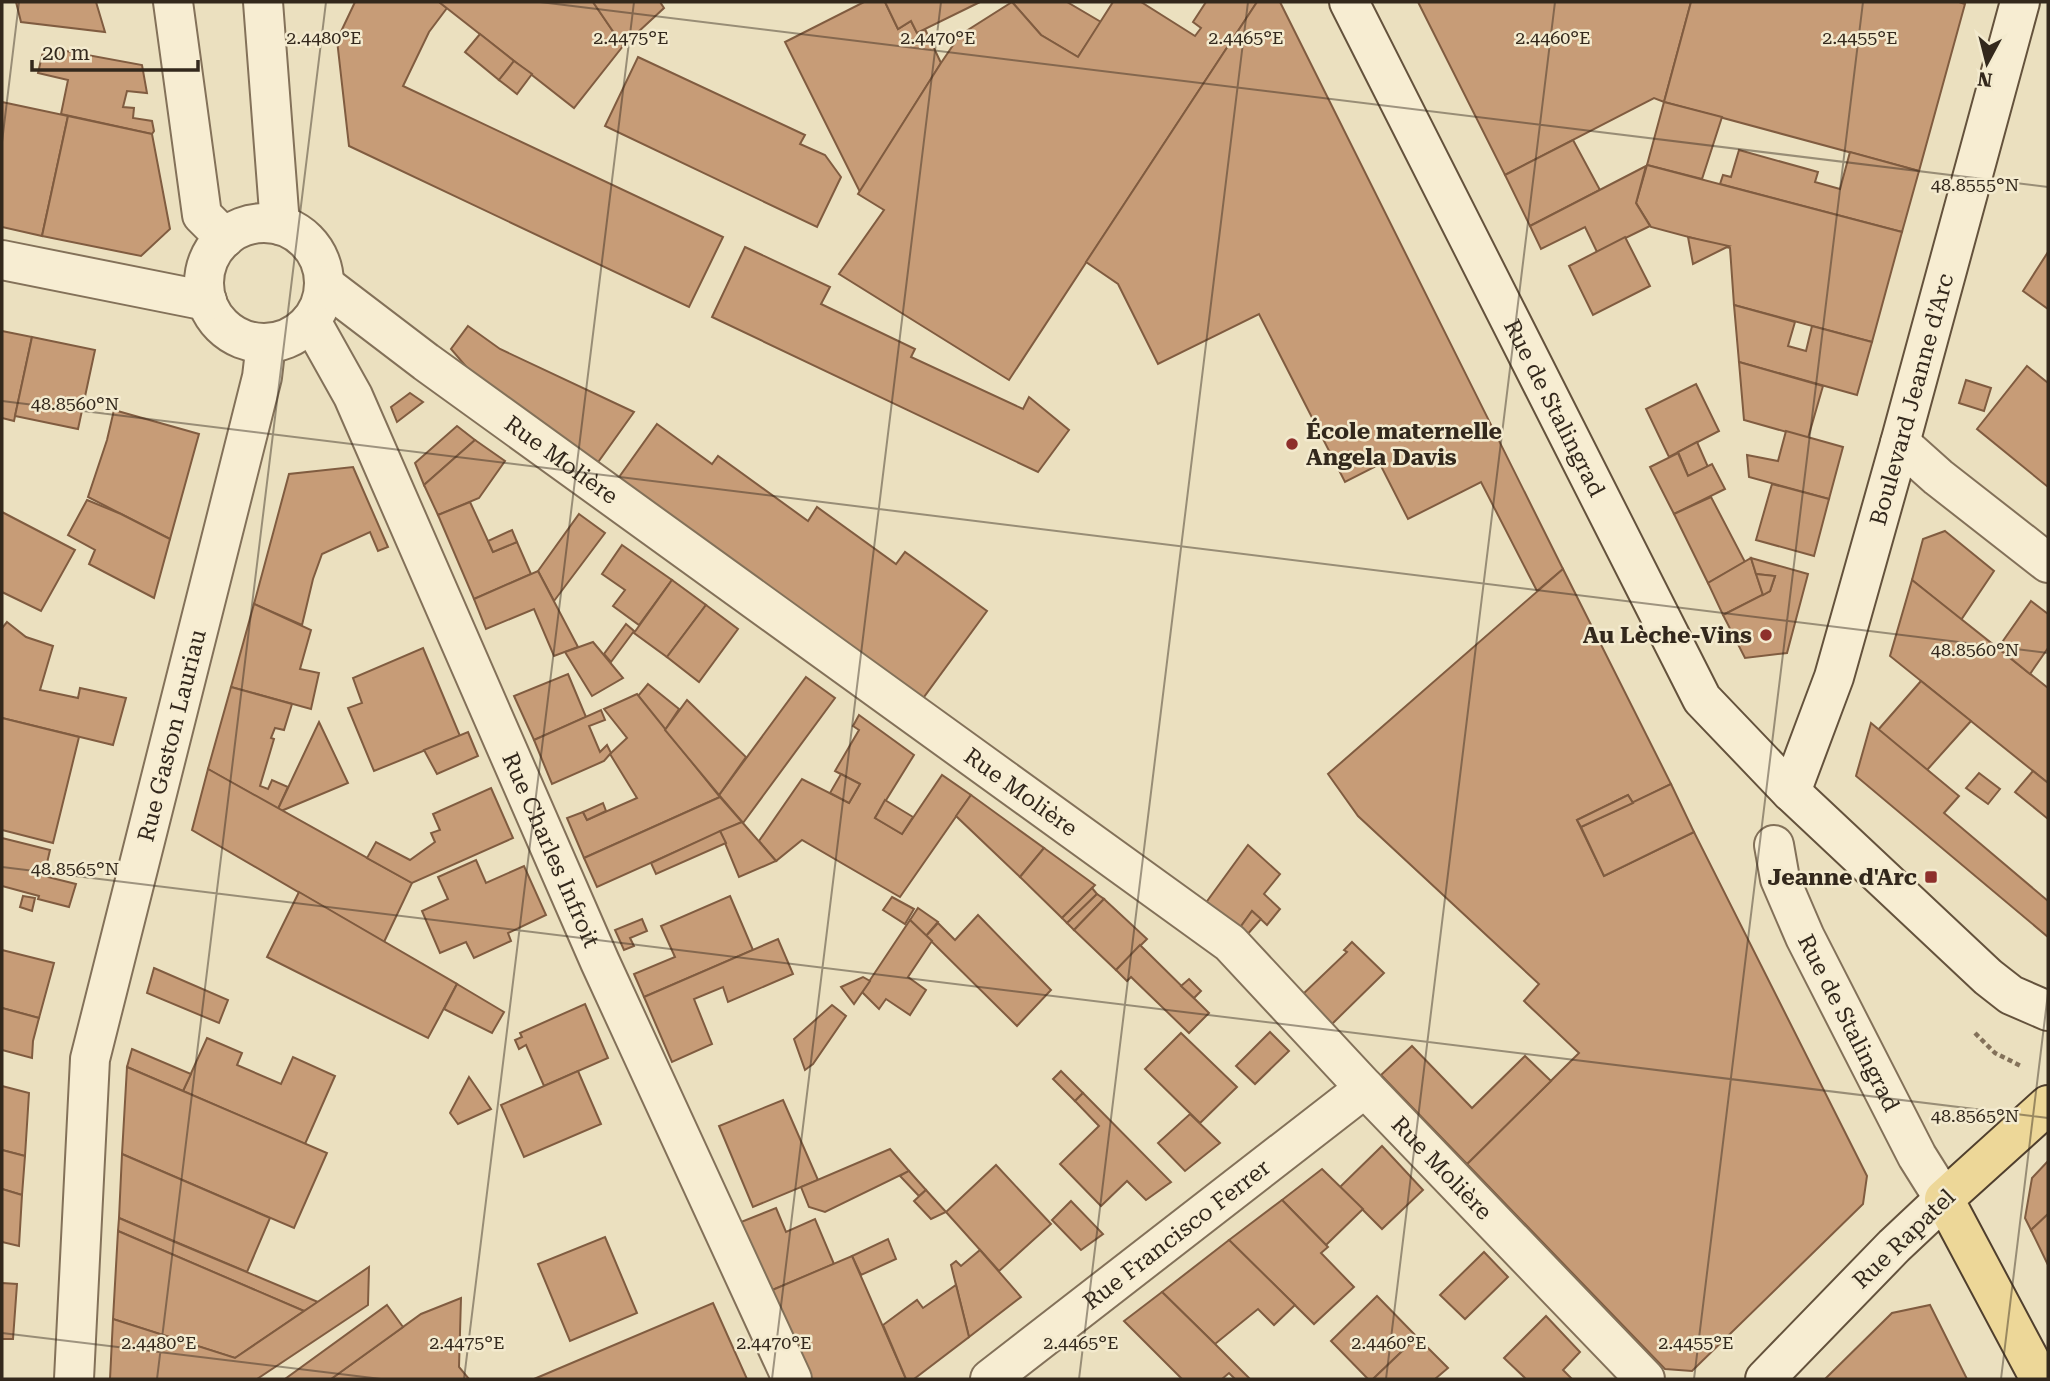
<svg xmlns="http://www.w3.org/2000/svg" width="2050" height="1381" viewBox="0 0 2050 1381" font-family="'Roboto Serif',serif">
  <style>
    .building { fill: #c79c77; stroke: #805c40; stroke-width: 2 }
    .lines { fill: none; stroke-linecap: round; stroke-linejoin: round }
    .street-casing { stroke: #837159; stroke-width: 42 }
    .secondary-casing { stroke: #64523c; stroke-width: 42 }
    .primary-casing { stroke: #503f2d; stroke-width: 42 }
    .path { stroke: #837159; stroke-width: 4.5; stroke-dasharray: 5 3.5; stroke-linecap: butt }
    .street { stroke: #f7edd2; stroke-width: 38 }
    .secondary { stroke: #f7edd2; stroke-width: 38 }
    .primary { stroke: #edd798; stroke-width: 38 }
    .ticks { fill: none; stroke: #33281c; stroke-width: 2; stroke-opacity: 0.45 }
    .poi-dot { fill: #8e302c; stroke: #f3eace; stroke-width: 2.5 }
    .labels { text-anchor: middle; dominant-baseline: central; stroke-width: 5; stroke-linejoin: round; paint-order: stroke }
    .street-label { font-size: 23px; fill: #33281c; stroke: #f3eace }
    .poi-label { font-size: 23px; font-weight: bold; fill: #33281c; stroke: #f3eace; text-anchor: end }
    .ticks-label { font-size: 18px; text-anchor: middle; fill: #33281c; stroke: #f3eace; stroke-width: 5; stroke-linejoin: round; paint-order: stroke }
  </style>
  <rect width="100%" height="100%" fill="#ebe0bf"/>
  <g class="building">
    <polygon points="16,2 96,2 105,32 21,22"/>
    <polygon points="355,2 439,2 447,8 429,32 403,86 723,237 689,307 349,146 337,40"/>
    <polygon points="439,2 593,2 623,46 574,108"/>
    <polygon points="593,2 660,2 664,8 623,46"/>
    <polygon points="864,2 885,2 898,29 911,21 917,33 925,29 941,63 860,192 785,42"/>
    <polygon points="885,2 980,2 917,33 911,21 898,29"/>
    <polygon points="1012,2 1067,2 1101,22 1078,57 1041,35"/>
    <polygon points="1012,2 1041,35 1078,57 1113,2 1141,2 1195,36 1201,28 1193,22 1206,2 1257,2 1009,380 839,274 884,210 858,194 941,63 960,35"/>
    <polygon points="1257,2 1280,2 1563,569 1537,591 1481,482 1408,519 1380,464 1345,482 1259,314 1158,364 1118,284 1086,262"/>
    <polygon points="1418,2 1691,2 1664,102 1654,98 1505,175"/>
    <polygon points="1691,2 1959,2 1965,4 1919,171 1664,102"/>
    <polygon points="480,34 514,61 499,80 465,52"/>
    <polygon points="44,47 142,65 147,93 127,91 123,107 134,108 133,118 152,121 154,131 152,134 61,114 68,80 38,73"/>
    <polygon points="638,57 805,135 800,144 825,155 841,177 817,227 605,126"/>
    <polygon points="514,61 532,74 517,94 499,80"/>
    <polygon points="2,102 68,116 42,236 2,227"/>
    <polygon points="1664,102 1722,117 1702,179 1647,165"/>
    <polygon points="68,116 152,134 170,229 141,256 42,236"/>
    <polygon points="1573,140 1600,190 1530,226 1505,175"/>
    <polygon points="1739,150 1818,172 1815,182 1840,189 1850,152 1919,171 1902,232 1720,184 1723,175 1731,177"/>
    <polygon points="1647,165 1902,232 1872,342 1734,305 1730,248 1651,227 1636,203"/>
    <polygon points="1646,166 1636,203 1650,226 1597,252 1585,227 1541,249 1530,226"/>
    <polygon points="1625,237 1650,286 1593,315 1569,266"/>
    <polygon points="1688,237 1729,246 1693,264"/>
    <polygon points="745,247 830,287 821,304 915,349 911,357 1023,409 1029,397 1069,430 1038,472 712,317"/>
    <polygon points="2048,252 2048,309 2023,291"/>
    <polygon points="1734,305 1795,322 1788,346 1806,351 1812,326 1872,342 1857,395 1739,362"/>
    <polygon points="468,326 500,349 634,412 596,465 475,377 451,349"/>
    <polygon points="2,331 32,337 14,421 2,418"/>
    <polygon points="32,337 95,350 78,429 15,416"/>
    <polygon points="1739,362 1823,386 1808,438 1744,420"/>
    <polygon points="2027,366 2048,383 2048,487 1977,429"/>
    <polygon points="1966,380 1991,388 1984,411 1959,403"/>
    <polygon points="1696,384 1719,431 1669,457 1646,409"/>
    <polygon points="410,393 423,402 397,422 391,407"/>
    <polygon points="114,410 199,434 170,539 88,497 107,440"/>
    <polygon points="657,424 712,464 718,456 808,521 817,507 896,564 905,552 987,611 921,701 617,480"/>
    <polygon points="457,426 475,440 424,485 415,463"/>
    <polygon points="1786,431 1843,447 1829,499 1749,477 1747,455 1778,461"/>
    <polygon points="475,440 505,461 479,498 438,515 424,485"/>
    <polygon points="1697,442 1708,467 1688,476 1678,452"/>
    <polygon points="1678,453 1688,476 1712,464 1725,489 1674,514 1650,467"/>
    <polygon points="353,467 388,547 378,551 370,532 322,554 313,579 302,625 254,604 289,474"/>
    <polygon points="1772,484 1829,499 1814,556 1756,540"/>
    <polygon points="1711,497 1745,562 1708,583 1674,514"/>
    <polygon points="87,500 121,514 170,539 154,598 89,564 95,550 68,535"/>
    <polygon points="470,502 493,552 517,542 531,574 474,599 438,515"/>
    <polygon points="2,512 75,550 41,611 2,592"/>
    <polygon points="579,514 605,533 554,601 538,571"/>
    <polygon points="512,530 517,542 493,552 488,541"/>
    <polygon points="1945,531 1994,571 1961,620 1912,580 1923,539"/>
    <polygon points="622,545 672,580 639,625 613,606 625,590 602,574"/>
    <polygon points="1751,558 1763,595 1723,615 1708,583"/>
    <polygon points="1751,558 1808,574 1787,653 1745,658 1723,615 1770,591 1775,576 1756,574"/>
    <polygon points="1563,569 1671,784 1633,803 1628,795 1577,820 1604,876 1694,832 1867,1176 1863,1204 1692,1371 1665,1369 1467,1164 1579,1053 1524,1001 1539,984 1358,816 1328,774"/>
    <polygon points="538,571 578,647 554,656 534,609 486,629 474,599"/>
    <polygon points="1756,574 1775,576 1770,591 1763,595"/>
    <polygon points="672,580 706,605 667,657 634,633"/>
    <polygon points="1912,580 2048,688 2048,783 1890,656"/>
    <polygon points="2031,601 2048,614 2048,648 2030,674 1998,648"/>
    <polygon points="254,604 311,630 300,669 319,673 311,709 231,687"/>
    <polygon points="706,605 738,629 699,682 667,657"/>
    <polygon points="7,622 26,637 53,646 40,690 78,698 80,688 126,698 113,745 2,718 2,628"/>
    <polygon points="626,624 634,631 611,662 604,654"/>
    <polygon points="593,642 623,678 592,696 565,652"/>
    <polygon points="423,648 460,736 374,771 348,708 362,703 353,678"/>
    <polygon points="568,674 586,717 534,740 514,696"/>
    <polygon points="806,677 835,698 743,823 719,795"/>
    <polygon points="1921,681 1971,721 1927,770 1878,730"/>
    <polygon points="648,684 679,709 665,730 638,696"/>
    <polygon points="231,687 292,704 284,730 275,728 271,738 274,739 260,786 268,789 272,780 288,787 278,809 208,769"/>
    <polygon points="637,694 720,797 584,858 567,818 583,812 587,820 637,798 610,754 627,738 604,709"/>
    <polygon points="687,700 746,757 719,795 665,730"/>
    <polygon points="601,710 605,720 589,726 600,752 607,745 611,753 604,761 552,784 534,740"/>
    <polygon points="859,715 914,755 875,818 902,834 942,775 971,795 900,897 802,840 776,861 759,841 802,779 849,803 860,784 835,771 859,730 853,726"/>
    <polygon points="2,718 79,737 53,843 2,830"/>
    <polygon points="319,722 348,783 281,811 278,809"/>
    <polygon points="1871,723 1959,796 1944,813 2048,901 2048,937 1856,776"/>
    <polygon points="468,732 478,756 437,774 424,750"/>
    <polygon points="208,769 412,883 384,942 192,830"/>
    <polygon points="2033,771 2048,783 2048,819 2015,792"/>
    <polygon points="1979,773 2000,789 1988,804 1966,788"/>
    <polygon points="841,774 860,784 849,803 830,793"/>
    <polygon points="1671,784 1694,832 1604,876 1581,827"/>
    <polygon points="491,788 513,838 412,883 367,858 376,842 410,860 435,842 431,833 440,830 433,814"/>
    <polygon points="971,795 1044,848 1020,877 956,816"/>
    <polygon points="1628,795 1633,803 1581,827 1577,820"/>
    <polygon points="720,797 742,822 597,887 584,858"/>
    <polygon points="885,800 913,817 902,834 875,818"/>
    <polygon points="603,803 606,811 587,820 583,812"/>
    <polygon points="742,822 776,861 739,877 720,831"/>
    <polygon points="720,831 726,843 656,874 651,863"/>
    <polygon points="2,838 50,850 44,876 76,884 69,907 38,899 39,896 2,886"/>
    <polygon points="1248,845 1280,874 1264,894 1280,909 1267,925 1252,911 1239,929 1205,904"/>
    <polygon points="1044,848 1095,885 1062,918 1020,877"/>
    <polygon points="476,860 486,883 524,866 546,915 508,933 511,941 474,958 466,942 440,953 422,911 448,899 438,877"/>
    <polygon points="1092,888 1097,894 1067,923 1062,918"/>
    <polygon points="299,892 457,984 428,1038 267,957"/>
    <polygon points="1097,894 1104,899 1074,930 1067,923"/>
    <polygon points="23,896 35,898 32,911 20,907"/>
    <polygon points="730,896 753,950 644,997 634,974 675,957 661,926"/>
    <polygon points="892,897 914,909 905,924 883,910"/>
    <polygon points="1104,899 1147,939 1116,970 1074,930"/>
    <polygon points="918,908 938,922 926,936 910,920"/>
    <polygon points="1252,911 1261,919 1246,936 1239,929"/>
    <polygon points="978,915 1051,990 1017,1026 926,936 938,923 955,940"/>
    <polygon points="642,919 647,931 630,938 634,946 624,950 615,930"/>
    <polygon points="910,920 932,941 908,977 926,990 910,1015 886,999 879,1009 862,992"/>
    <polygon points="778,939 793,974 728,1002 723,987 694,999 712,1044 672,1062 644,997"/>
    <polygon points="1352,942 1384,973 1331,1025 1303,994 1347,952 1344,950"/>
    <polygon points="1140,945 1209,1013 1189,1033 1131,977 1127,981 1116,970"/>
    <polygon points="2,950 54,963 39,1018 2,1008"/>
    <polygon points="154,968 228,1000 219,1023 147,993"/>
    <polygon points="863,977 870,981 854,1004 841,987"/>
    <polygon points="1189,979 1201,991 1194,998 1181,986"/>
    <polygon points="457,984 504,1012 492,1033 444,1009"/>
    <polygon points="585,1004 608,1058 544,1086 526,1045 519,1049 515,1040 522,1037 520,1033"/>
    <polygon points="832,1005 846,1016 813,1064 805,1070 794,1039"/>
    <polygon points="2,1008 39,1018 33,1041 32,1058 2,1050"/>
    <polygon points="1270,1032 1289,1051 1255,1084 1236,1066"/>
    <polygon points="1181,1033 1237,1087 1200,1123 1145,1069"/>
    <polygon points="207,1038 242,1053 237,1065 281,1084 293,1057 335,1076 305,1144 183,1091"/>
    <polygon points="1412,1046 1472,1108 1525,1056 1551,1081 1467,1164 1381,1075"/>
    <polygon points="132,1049 191,1074 183,1091 127,1067"/>
    <polygon points="127,1067 327,1153 294,1228 122,1154"/>
    <polygon points="578,1071 601,1124 524,1157 501,1105"/>
    <polygon points="1061,1071 1083,1093 1075,1101 1053,1079"/>
    <polygon points="469,1077 491,1109 458,1124 450,1113"/>
    <polygon points="2,1086 29,1093 25,1156 2,1150"/>
    <polygon points="1083,1093 1171,1182 1146,1200 1127,1181 1101,1206 1060,1164 1099,1126 1075,1101"/>
    <polygon points="783,1100 818,1180 753,1207 719,1126"/>
    <polygon points="1190,1114 1220,1143 1185,1171 1158,1143"/>
    <polygon points="1382,1146 1423,1190 1382,1229 1340,1187"/>
    <polygon points="890,1149 909,1171 825,1212 809,1207 801,1187"/>
    <polygon points="2,1150 25,1156 22,1195 2,1189"/>
    <polygon points="122,1154 270,1218 247,1272 119,1218"/>
    <polygon points="2048,1161 2048,1214 2031,1230 2025,1218 2032,1178"/>
    <polygon points="996,1165 1051,1224 999,1271 946,1212"/>
    <polygon points="1322,1169 1363,1209 1326,1245 1282,1200"/>
    <polygon points="909,1171 926,1190 919,1196 900,1176"/>
    <polygon points="2,1189 22,1195 19,1246 2,1242"/>
    <polygon points="926,1190 946,1212 931,1219 914,1201"/>
    <polygon points="1282,1200 1326,1245 1328,1247 1321,1253 1354,1287 1314,1324 1229,1240"/>
    <polygon points="1071,1201 1103,1234 1081,1250 1052,1220"/>
    <polygon points="776,1208 786,1232 815,1219 834,1264 770,1291 741,1222"/>
    <polygon points="2048,1214 2048,1265 2031,1230"/>
    <polygon points="119,1218 175,1242 318,1302 304,1311 118,1231"/>
    <polygon points="118,1231 304,1311 235,1358 113,1319"/>
    <polygon points="605,1237 637,1313 570,1341 538,1264"/>
    <polygon points="888,1239 896,1259 861,1275 852,1256"/>
    <polygon points="1229,1240 1295,1305 1274,1325 1258,1309 1215,1344 1162,1292"/>
    <polygon points="980,1250 1021,1297 969,1337 951,1265 956,1261 961,1266"/>
    <polygon points="1484,1252 1508,1277 1465,1319 1440,1295"/>
    <polygon points="852,1256 906,1379 808,1379 770,1291"/>
    <polygon points="369,1267 368,1305 257,1379 110,1379 113,1319 235,1358"/>
    <polygon points="2,1283 17,1284 13,1339 2,1339"/>
    <polygon points="956,1285 969,1337 914,1379 906,1379 883,1325 917,1300 923,1308"/>
    <polygon points="1162,1292 1215,1344 1250,1379 1235,1379 1229,1373 1222,1379 1182,1379 1124,1321"/>
    <polygon points="1377,1296 1417,1337 1373,1379 1368,1379 1331,1341"/>
    <polygon points="461,1298 459,1367 469,1379 331,1379 421,1314"/>
    <polygon points="713,1303 747,1379 534,1379"/>
    <polygon points="387,1305 403,1327 331,1379 285,1379"/>
    <polygon points="1930,1305 1967,1379 1825,1379 1892,1313"/>
    <polygon points="1546,1316 1580,1352 1563,1370 1572,1379 1526,1379 1504,1358"/>
    <polygon points="1417,1337 1448,1368 1435,1379 1373,1379"/>
  </g>
  <g class="lines">
    <g class="street-casing">
      <g id="street">
        <polyline points="173,2 202,215 225,238"/>
        <polyline points="263,2 280,225"/>
        <circle cx="264" cy="283" r="60"/>
        <polyline points="2,260 207,301"/>
        <path id="s1" d="M325 285 426 362 1230 943 1365 1088 1645 1379"/>
        <path id="s2" d="M311 321 353 396 600 962 792 1379"/>
        <polyline points="1900,443 1938,477 2048,563"/>
        <path id="s3" d="M1774 845 1780 879 1805 937 1917 1156 1944 1199"/>
        <path id="s4" d="M74 1379 90 1059 262 377 266 343"/>
        <path id="s5" d="M990 1379 1365 1088"/>
      </g>
    </g>
    <g class="secondary-casing">
      <g id="secondary">
        <path id="s6" d="M1349 2 1702 699 1791 792 1988 977 2011 995 2048 1011"/>
        <path id="s7" d="M1791 792 1834 677 1900 443 2020 2"/>
        <polyline points="1765,1379 1894,1246 1944,1199"/>
      </g>
    </g>
    <g class="primary-casing">
      <polyline id="primary" points="2040,1379 1944,1199 2048,1105"/>
    </g>
    <polyline class="path" points="1975,1033 1995,1053 2021,1066"/>
    <use href="#street" class="street"/>
    <use href="#secondary" class="secondary"/>
    <use href="#primary" class="primary"/>
  </g>
  <path class="ticks" d="M540 2 2048 187M2 142 19 2M2 401 2048 653M2 867 2048 1118M2 1333 381 1379M157 1379 326 2M464 1379 634 2M772 1379 941 2M1079 1379 1248 2M1386 1379 1555 2M1694 1379 1863 2M2001 1379 2048 993"/>
  <g class="poi-dot">
    <circle cx="1292" cy="444" r="7"/>
    <circle cx="1766" cy="635" r="7"/>
    <rect x="1924" y="870" width="14" height="14" rx="3.5"/>
  </g>
  <g class="labels">
    <g class="street-label">
      <text stroke="none"><textPath href="#s7" startOffset="411">Boulevard Jeanne d'Arc</textPath></text>
      <text stroke="none"><textPath href="#s6" startOffset="455">Rue de Stalingrad</textPath></text>
      <text stroke="none"><textPath href="#s1" startOffset="294">Rue Molière</textPath></text>
      <text stroke="none"><textPath href="#s4" startOffset="654">Rue Gaston Lauriau</textPath></text>
      <text stroke="none"><textPath href="#s1" startOffset="861">Rue Molière</textPath></text>
      <text stroke="none"><textPath href="#s2" startOffset="581">Rue Charles Infroit</textPath></text>
      <text stroke="none"><textPath href="#s3" startOffset="194">Rue de Stalingrad</textPath></text>
      <text stroke="none"><textPath href="#s1" startOffset="1428">Rue Molière</textPath></text>
      <text stroke="none"><textPath href="#s5" startOffset="236">Rue Francisco Ferrer</textPath></text>
      <text transform="translate(1904 1239) rotate(-44)">Rue Rapatel</text>
    </g>
    <g class="poi-label">
      <text x="1306" y="431" text-anchor="start">École maternelle<tspan x="1306" dy="26">Angela Davis</tspan></text>
      <text x="1752" y="635">Au Lèche-Vins</text>
      <text x="1917" y="877">Jeanne d'Arc</text>
    </g>
  </g>
  <g class="ticks-label">
    <text x="324" y="44">2.4480°E</text>
    <text x="631" y="44">2.4475°E</text>
    <text x="938" y="44">2.4470°E</text>
    <text x="1246" y="44">2.4465°E</text>
    <text x="1553" y="44">2.4460°E</text>
    <text x="1860" y="44">2.4455°E</text>
    <text x="1975" y="191">48.8555°N</text>
    <text x="75" y="410">48.8560°N</text>
    <text x="1975" y="656">48.8560°N</text>
    <text x="75" y="875">48.8565°N</text>
    <text x="1975" y="1122">48.8565°N</text>
    <text x="159" y="1349">2.4480°E</text>
    <text x="467" y="1349">2.4475°E</text>
    <text x="774" y="1349">2.4470°E</text>
    <text x="1081" y="1349">2.4465°E</text>
    <text x="1389" y="1349">2.4460°E</text>
    <text x="1696" y="1349">2.4455°E</text>
  </g>
  <rect width="2050" height="1381" fill="none" stroke="#33281c" stroke-width="7"/>
  <g transform="translate(1987 63) rotate(187)" stroke="#f3eace" stroke-width="5" paint-order="stroke">
  <path d="M0-5L12 26L0 18L-12 26Z" fill="#33281c"/>
  <text y="-10" font-size="19" font-weight="bold" text-anchor="middle" fill="#33281c">N</text>
  </g>
  <path d="M32 60v10h166v-10" fill="none" stroke="#33281c" stroke-width="3.5"/>
  <text x="42" y="60" font-size="21" fill="#33281c" stroke="#f3eace" stroke-width="5" paint-order="stroke">20 m</text>
</svg>
